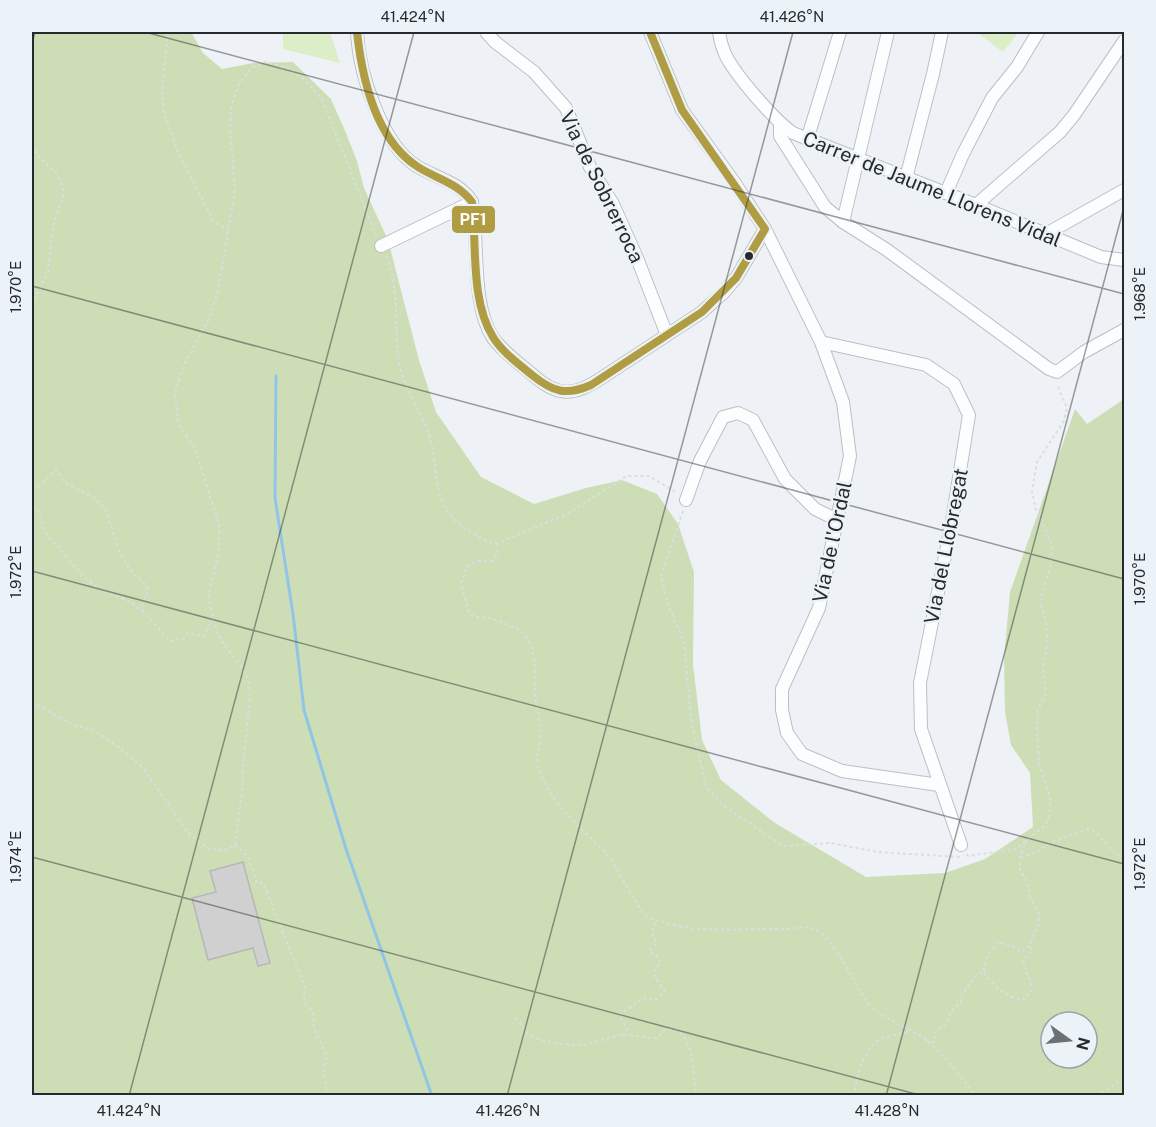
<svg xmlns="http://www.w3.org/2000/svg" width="1156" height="1127" viewBox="0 0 1156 1127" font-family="'Public Sans',sans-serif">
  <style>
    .green { fill: #dceec7 }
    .forest { fill: #cddeb7; fill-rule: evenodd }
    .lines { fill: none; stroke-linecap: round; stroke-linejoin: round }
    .stream { stroke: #90c5e7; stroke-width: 3 }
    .building { fill: #d0d0d1; stroke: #b6b7b8; stroke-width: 1.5 }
    .minor-casing { stroke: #bcbfc2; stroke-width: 14 }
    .path { stroke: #dbddde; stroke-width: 2; stroke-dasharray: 3 3; stroke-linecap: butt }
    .minor { stroke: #fcfdfe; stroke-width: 12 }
    .bus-1-casing { stroke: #ebf3f9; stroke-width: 12 }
    .bus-1 { stroke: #b09d43; stroke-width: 8 }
    .ticks { fill: none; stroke: #272a2c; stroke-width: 1.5; stroke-opacity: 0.45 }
    .bus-dot { fill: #272a2c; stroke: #ebf3f9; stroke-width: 2 }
    .labels { text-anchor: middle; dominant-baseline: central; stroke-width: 5; stroke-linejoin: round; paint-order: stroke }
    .street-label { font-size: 20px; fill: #272a2c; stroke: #ebf3f9 }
    .line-badge { stroke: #ebf3f9; stroke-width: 2 }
    .badge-label { font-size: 16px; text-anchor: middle; font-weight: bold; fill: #fff }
    .neatline { fill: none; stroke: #272a2c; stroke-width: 2 }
    .ticks-label { font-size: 15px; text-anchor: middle; fill: #272a2c }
  </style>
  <rect width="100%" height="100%" fill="#eef2f6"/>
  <g class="green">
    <polygon points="283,32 330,32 340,63 283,49"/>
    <polygon points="976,32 1016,32 1017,34 1003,52"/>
  </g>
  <path class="forest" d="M32 32H191L203 53 222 69 253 63 293 62 331 99 346 133 357 161 364 188 388 240 419 360 436 412 481 477 534 504 586 488 622 480 657 494 678 524 694 572 693 664 702 740 721 780 775 823 866 877 945 873 985 859 1033 827 1030 773 1011 745 1005 712 1004 658 1010 592 1075 409 1087 424 1124 399V1095H32V277L34 255 32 226ZM1051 1022H1087V1058H1051Z"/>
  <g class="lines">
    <polyline class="stream" points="276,376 275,498 293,614 304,710 346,849 432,1096"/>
  </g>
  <polygon class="building" points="243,862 270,963 258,966 253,948 208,960 192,898 216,892 210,871"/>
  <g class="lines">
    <g class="minor-casing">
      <g id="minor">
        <path d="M357 32C359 72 381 145 418 167 437 178 461 183 472 202 479 242 471 305 493 338 504 353 520 364 534 376 558 397 574 396 600 379L702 312 724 292 736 278 765 229 734 182 682 110 650 32"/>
        <polyline points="486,32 495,42 534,72 566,108 590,167 613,204 637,258 667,335"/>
        <path d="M719 32C720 40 722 47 725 54 735 75 775 121 793 133L976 205 1101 257 1124 260"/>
        <polyline points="888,32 843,222 887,250 1049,369 1057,372 1084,352 1124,330"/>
        <polyline points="780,124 780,136 825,207 843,222"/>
        <polyline points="807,140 840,32"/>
        <polyline points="906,178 933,74 942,32"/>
        <polyline points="946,193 963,154 992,98 1017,67 1038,32"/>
        <polyline points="976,205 1060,132 1074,115 1124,41"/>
        <polyline points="765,229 821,342 843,402 850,456 819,608 782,689 782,710 787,733 802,754 842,771 939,785"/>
        <polyline points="1046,234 1124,190"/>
        <polyline points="381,246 472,202"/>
        <polyline points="821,342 926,365 954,384 969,415 952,521 920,683 921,729 961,845"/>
        <polyline points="686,500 700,461 723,417 738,413 753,420 785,479 815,509 835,519"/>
      </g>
    </g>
    <g class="path">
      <polyline points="168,32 162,90 164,113 178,152 214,222 228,230"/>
      <polyline points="32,145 37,155 58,175 63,188 63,197 53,226 48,272 32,305"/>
      <path d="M386 256C401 293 393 323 399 361 403 386 418 406 427 429 443 470 425 503 469 531 479 537 487 543 498 543L567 514 627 476H649L677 493"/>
      <polyline points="32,489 41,485 55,470 58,471 64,482 96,499 105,509 119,551 133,574 145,584 148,591 142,605 143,613"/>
      <path d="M32 507 38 511C41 518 42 527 46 533 49 538 54 542 58 546 71 562 83 579 100 589 110 595 121 597 130 602 144 610 158 629 170 641L183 639 188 633 204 636 213 618"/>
      <polyline points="683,511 661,576 667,602 684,643 692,726 706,787 723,805 783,846 830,843 878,852 960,857"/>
      <path d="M498 544 497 555 492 561H479L467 566 461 584 469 612 474 617C487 617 496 619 508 625 513 628 521 630 524 634 538 649 534 677 535 695 537 709 541 722 540 736 539 752 534 759 541 776 555 806 578 826 601 848 617 863 625 887 638 905 640 908 642 913 646 916 652 921 660 920 667 923 704 934 745 928 784 929 793 929 802 926 811 928 832 932 853 982 865 999 879 1019 905 1025 925 1039 945 1054 959 1077 977 1096"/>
      <polyline points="32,702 73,725 94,730 120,748 144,769 188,833 207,848 224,851 235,845 242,793 243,767 250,696 249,682 243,669 224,645 217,632 210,606 209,593 219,551 219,525 195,448 182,430 178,420 175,398 176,387 185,363 210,317 218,291 235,191 230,126 232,103 238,86 252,67 266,62 289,69 304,79 322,99 377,238"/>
      <polyline points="235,845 248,857 257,883 263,883 305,987 304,1002 313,1012 314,1029 327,1056 324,1070 327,1096"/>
      <polyline points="967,854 968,856 1016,849 1043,827 1048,820 1050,810 1050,796 1039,764 1037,730 1038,709 1046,694 1043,666 1048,643 1045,619 1040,601 1050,567 1052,552 1050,540 1036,510 1032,491 1037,462 1064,421 1067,408 1059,390 1058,384"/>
      <path d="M1020 857C1032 856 1039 849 1049 844 1059 839 1069 835 1080 832 1083 831 1086 829 1089 829 1101 830 1107 854 1124 857"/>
      <path d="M984 973C994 985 1006 998 1023 1000L1032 990C1031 978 1024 971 1023 960L1032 951 1030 944"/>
      <path d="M515 1018C522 1022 523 1031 530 1035 541 1042 568 1046 580 1045 596 1044 611 1035 626 1035 637 1035 648 1039 658 1038 664 1029 668 1027 679 1031 697 1050 691 1072 697 1096"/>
      <polyline points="623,1036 627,1029 619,1015 643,998 657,999 665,991 655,978 654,970 661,963 656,955 649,952 657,942 652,935 655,922"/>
      <polyline points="926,1040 935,1042 934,1033 947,1023 952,1010 961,1002 962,995 977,974 984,972 985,960 998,942 1014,947 1020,952 1029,946 1039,923 1039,914 1031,899 1026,879 1020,871 1020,856 1027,840"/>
      <path d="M854 1096C856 1077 864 1045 883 1038 892 1035 902 1034 911 1031"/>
      <polyline points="1096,1096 1124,1078"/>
    </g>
    <use href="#minor" class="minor"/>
    <g class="bus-1-casing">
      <path id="bus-1" d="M357 32C362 78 376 140 418 167 437 179 458 183 472 202 477 244 470 300 493 337 502 352 519 364 532 375 553 392 566 396 591 385L702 312 736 278 765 229 682 110 650 32"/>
    </g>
    <use href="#bus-1" class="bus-1"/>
  </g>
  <path class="ticks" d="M145 32 1124 294M32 44 35 32M32 286 1124 579M32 571 1124 864M32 857 923 1096M129 1096 414 32M507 1096 793 32M886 1096 1124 207"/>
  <circle class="bus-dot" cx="749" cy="256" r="5"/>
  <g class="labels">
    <g class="street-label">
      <text transform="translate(602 187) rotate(64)">Via de Sobrerroca</text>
      <text transform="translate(932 189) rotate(22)">Carrer de Jaume Llorens Vidal</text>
      <text transform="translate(832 542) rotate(-78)">Via de l'Ordal</text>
      <text transform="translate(946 546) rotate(-79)">Via del Llobregat</text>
    </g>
  </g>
  <rect class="line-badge" x="451" y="205" width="45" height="29" rx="6" fill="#b09d43"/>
  <g class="badge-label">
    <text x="473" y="225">PF1</text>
  </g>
  <rect width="1156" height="1127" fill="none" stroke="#ebf3f9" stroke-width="66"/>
  <g transform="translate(1069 1040) rotate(105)"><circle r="28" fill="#ebf3f9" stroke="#9da3a7" stroke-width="1.5"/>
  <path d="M0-4.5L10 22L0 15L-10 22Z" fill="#6d7073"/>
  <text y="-9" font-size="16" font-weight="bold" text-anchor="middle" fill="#272a2c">N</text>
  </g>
  <rect x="33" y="33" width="1090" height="1061" class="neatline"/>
  <g class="ticks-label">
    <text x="413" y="22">41.424°N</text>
    <text x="792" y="22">41.426°N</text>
    <text transform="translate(16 287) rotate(-90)" y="5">1.970°E</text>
    <text transform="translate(1140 294) rotate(-90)" y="5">1.968°E</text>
    <text transform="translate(16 572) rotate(-90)" y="5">1.972°E</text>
    <text transform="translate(1140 579) rotate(-90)" y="5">1.970°E</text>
    <text transform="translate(16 857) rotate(-90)" y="5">1.974°E</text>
    <text transform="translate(1140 864) rotate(-90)" y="5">1.972°E</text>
    <text x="129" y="1116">41.424°N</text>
    <text x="508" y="1116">41.426°N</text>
    <text x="887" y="1116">41.428°N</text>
  </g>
</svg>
